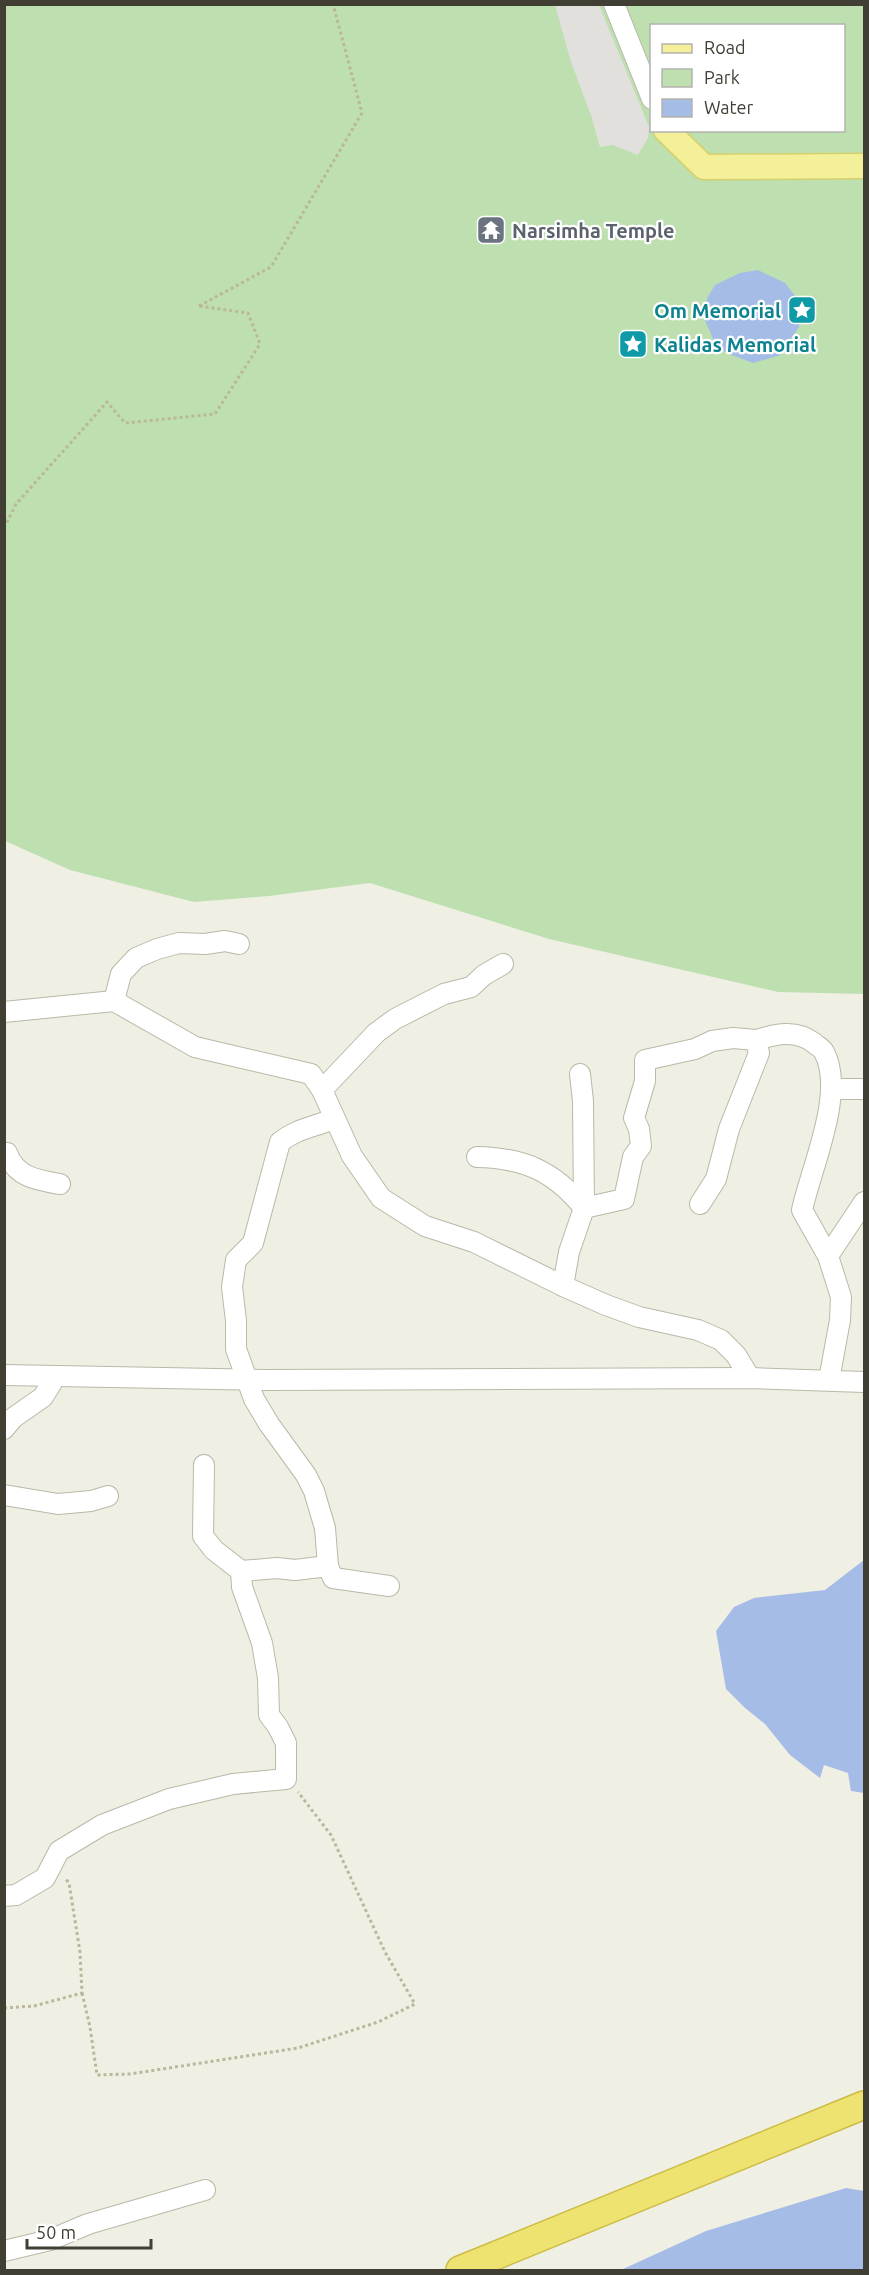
<svg xmlns="http://www.w3.org/2000/svg" width="869" height="2275" viewBox="0 0 869 2275" font-family="Ubuntu,sans-serif">
  <style>
    .green { fill: #bee0b0; fill-rule: evenodd }
    .parking { fill: #e1e0dc }
    .water { fill: #a5bce7 }
    .lines { fill: none; stroke-linecap: round; stroke-linejoin: round }
    .minor-casing { stroke: #bab8a7; stroke-width: 22 }
    .major-casing { stroke: #d6d06c; stroke-width: 27 }
    .highway-casing { stroke: #cbbb42; stroke-width: 30 }
    .path { stroke: #bab79a; stroke-width: 3; stroke-dasharray: 3 3; stroke-linecap: butt }
    .minor { stroke: #fff; stroke-width: 20 }
    .major { stroke: #f3f099; stroke-width: 24 }
    .highway { stroke: #eee370; stroke-width: 27 }
    .labels { text-anchor: middle; dominant-baseline: central; stroke-width: 4.5; stroke-linejoin: round; paint-order: stroke }
    .worship-label { font-size: 20px; font-weight: bold; fill: #5b616d; stroke: #fff; text-anchor: start }
    .culture-label { font-size: 20px; font-weight: bold; fill: #0d838f; stroke: #fff; text-anchor: end }
  </style>
  <rect width="100%" height="100%" fill="#f0efe4"/>
  <path class="green" d="M5 5H864V994L778 992 549 939 370 883 269 896 194 902 70 870 5 841ZM652 26H844V130H652Z"/>
  <polygon class="parking" points="555,5 599,5 649,127 648,138 638,155 613,145 600,147 591,115 571,62"/>
  <g class="water">
    <polygon points="758,270 785,283 796,297 802,311 799,327 781,355 753,363 729,354 716,346 704,318 707,298 715,285 740,273"/>
    <polygon points="864,1560 864,1793 851,1791 848,1773 824,1765 820,1778 790,1755 765,1724 745,1708 726,1689 716,1631 734,1607 754,1598 825,1590"/>
    <polygon points="846,2188 864,2191 864,2270 621,2270 706,2231"/>
  </g>
  <g class="lines">
    <g class="minor-casing">
      <g id="minor">
        <polyline points="614,4 652,99"/>
        <polyline points="114,1001 121,974 136,958 157,949 179,943 205,944 225,941 239,944"/>
        <polyline points="4,1012 114,1001 195,1047 311,1074 322,1090 352,1156 381,1198 425,1226 474,1242 563,1286 606,1305 639,1317 698,1330 721,1340 736,1355 750,1378"/>
        <path d="M756 1040C776 1034 796 1029 814 1043 817 1046 822 1048 824 1052 846 1092 811 1168 802 1210L828 1256 841 1297 840 1320 829 1380"/>
        <polyline points="831,1089 864,1089"/>
        <polyline points="322,1090 376,1033 395,1019 444,994 471,987 484,975 503,964"/>
        <path d="M333 1119C314 1127 296 1129 280 1142L253 1243 236 1260 232 1287 236 1321V1349L254 1399 269 1424 306 1475 314 1491 325 1528 328 1566 333 1578 389 1586"/>
        <path d="M4 1153H7C16 1177 36 1180 60 1184"/>
        <path d="M477 1157C524 1158 554 1171 584 1208L624 1199 633 1157 641 1146 639 1129 634 1118 645 1081V1060L695 1049 712 1041 733 1038 756 1040 759 1053 729 1129 716 1179 700 1204"/>
        <polyline points="828,1256 864,1202"/>
        <polyline points="563,1286 569,1252 584,1208 583,1101 580,1074"/>
        <polyline points="4,1375 265,1380 750,1378 864,1382"/>
        <polyline points="4,1429 13,1418 43,1397 56,1376"/>
        <polyline points="204,1465 203,1536 214,1550 241,1571 277,1568 295,1570 328,1566"/>
        <polyline points="4,1495 58,1504 91,1501 108,1496"/>
        <polyline points="4,1896 16,1895 45,1878 59,1851 102,1825 169,1799 233,1784 286,1779 286,1743 278,1727 269,1715 268,1678 262,1643 242,1587 241,1571"/>
        <polyline points="4,2251 50,2240 88,2224 205,2190"/>
      </g>
    </g>
    <g class="major-casing">
      <polyline id="major" points="666,130 704,167 864,166"/>
    </g>
    <g class="highway-casing">
      <polyline id="highway" points="460,2270 864,2105"/>
    </g>
    <g class="path">
      <polyline points="199,306 271,267 362,113 333,4"/>
      <polyline points="4,528 16,504 107,402 125,423 215,414 260,344 248,313 199,306"/>
      <polyline points="82,1993 90,2027 97,2075 130,2074 298,2048 378,2022 415,2004 385,1952 331,1835 298,1792"/>
      <polyline points="4,2008 34,2006 82,1993 80,1952 69,1883 65,1878"/>
    </g>
    <use href="#minor" class="minor"/>
    <use href="#major" class="major"/>
    <use href="#highway" class="highway"/>
  </g>
  <defs>
    <g id="temple-square" transform="scale(1.5)"><rect x="-9" y="-9" width="18" height="18" rx="4" fill="#6b7280" stroke="#fff"/><path d="M0-6L5-2H3V0L6.5 2.5H4V6H1.5V3h-3V6H-4V2.5H-6.5L-3 0V-2H-5Z" fill="#fff"/></g>
    <g id="sight-square" transform="scale(1.5)"><rect x="-9" y="-9" width="18" height="18" rx="4" fill="#0f9aa8" stroke="#fff"/><path d="M0-6L1.8-2.2L6-1.7L2.9 1.2L3.7 5.4L0 3.3L-3.7 5.4L-2.9 1.2L-6-1.7L-1.8-2.2Z" fill="#fff"/></g>
  </defs>
  <g fill-rule="evenodd">
    <use href="#temple-square" x="491" y="230"/>
    <use href="#sight-square" x="802" y="310"/>
    <use href="#sight-square" x="633" y="344"/>
  </g>
  <g class="labels">
    <g class="worship-label">
      <text x="512" y="230">Narsimha Temple</text>
    </g>
    <g class="culture-label">
      <text x="781" y="310">Om Memorial</text>
      <text x="654" y="344" text-anchor="start">Kalidas Memorial</text>
    </g>
  </g>
  <rect width="869" height="2275" fill="none" stroke="#413f34" stroke-width="12"/>
  <rect x="650" y="24" width="195" height="108" fill="#ffffff" stroke="#b3b2ae" stroke-width="1.5"/>
  <rect x="662" y="44" width="30" height="9" fill="#f3f099" stroke="#b3b2ae" stroke-width="1.5"/>
  <text x="704" y="54" font-size="18" fill="#413f34">Road</text>
  <rect x="662" y="69" width="30" height="18" fill="#bee0b0" stroke="#b3b2ae" stroke-width="1.5"/>
  <text x="704" y="84" font-size="18" fill="#413f34">Park</text>
  <rect x="662" y="99" width="30" height="18" fill="#a5bce7" stroke="#b3b2ae" stroke-width="1.5"/>
  <text x="704" y="114" font-size="18" fill="#413f34">Water</text>
  <path d="M27 2239v9h124v-9" fill="none" stroke="#413f34" stroke-width="3"/>
  <text x="36" y="2239" font-size="18" fill="#413f34" stroke="#ffffff" stroke-width="4.5" paint-order="stroke">50 m</text>
</svg>
